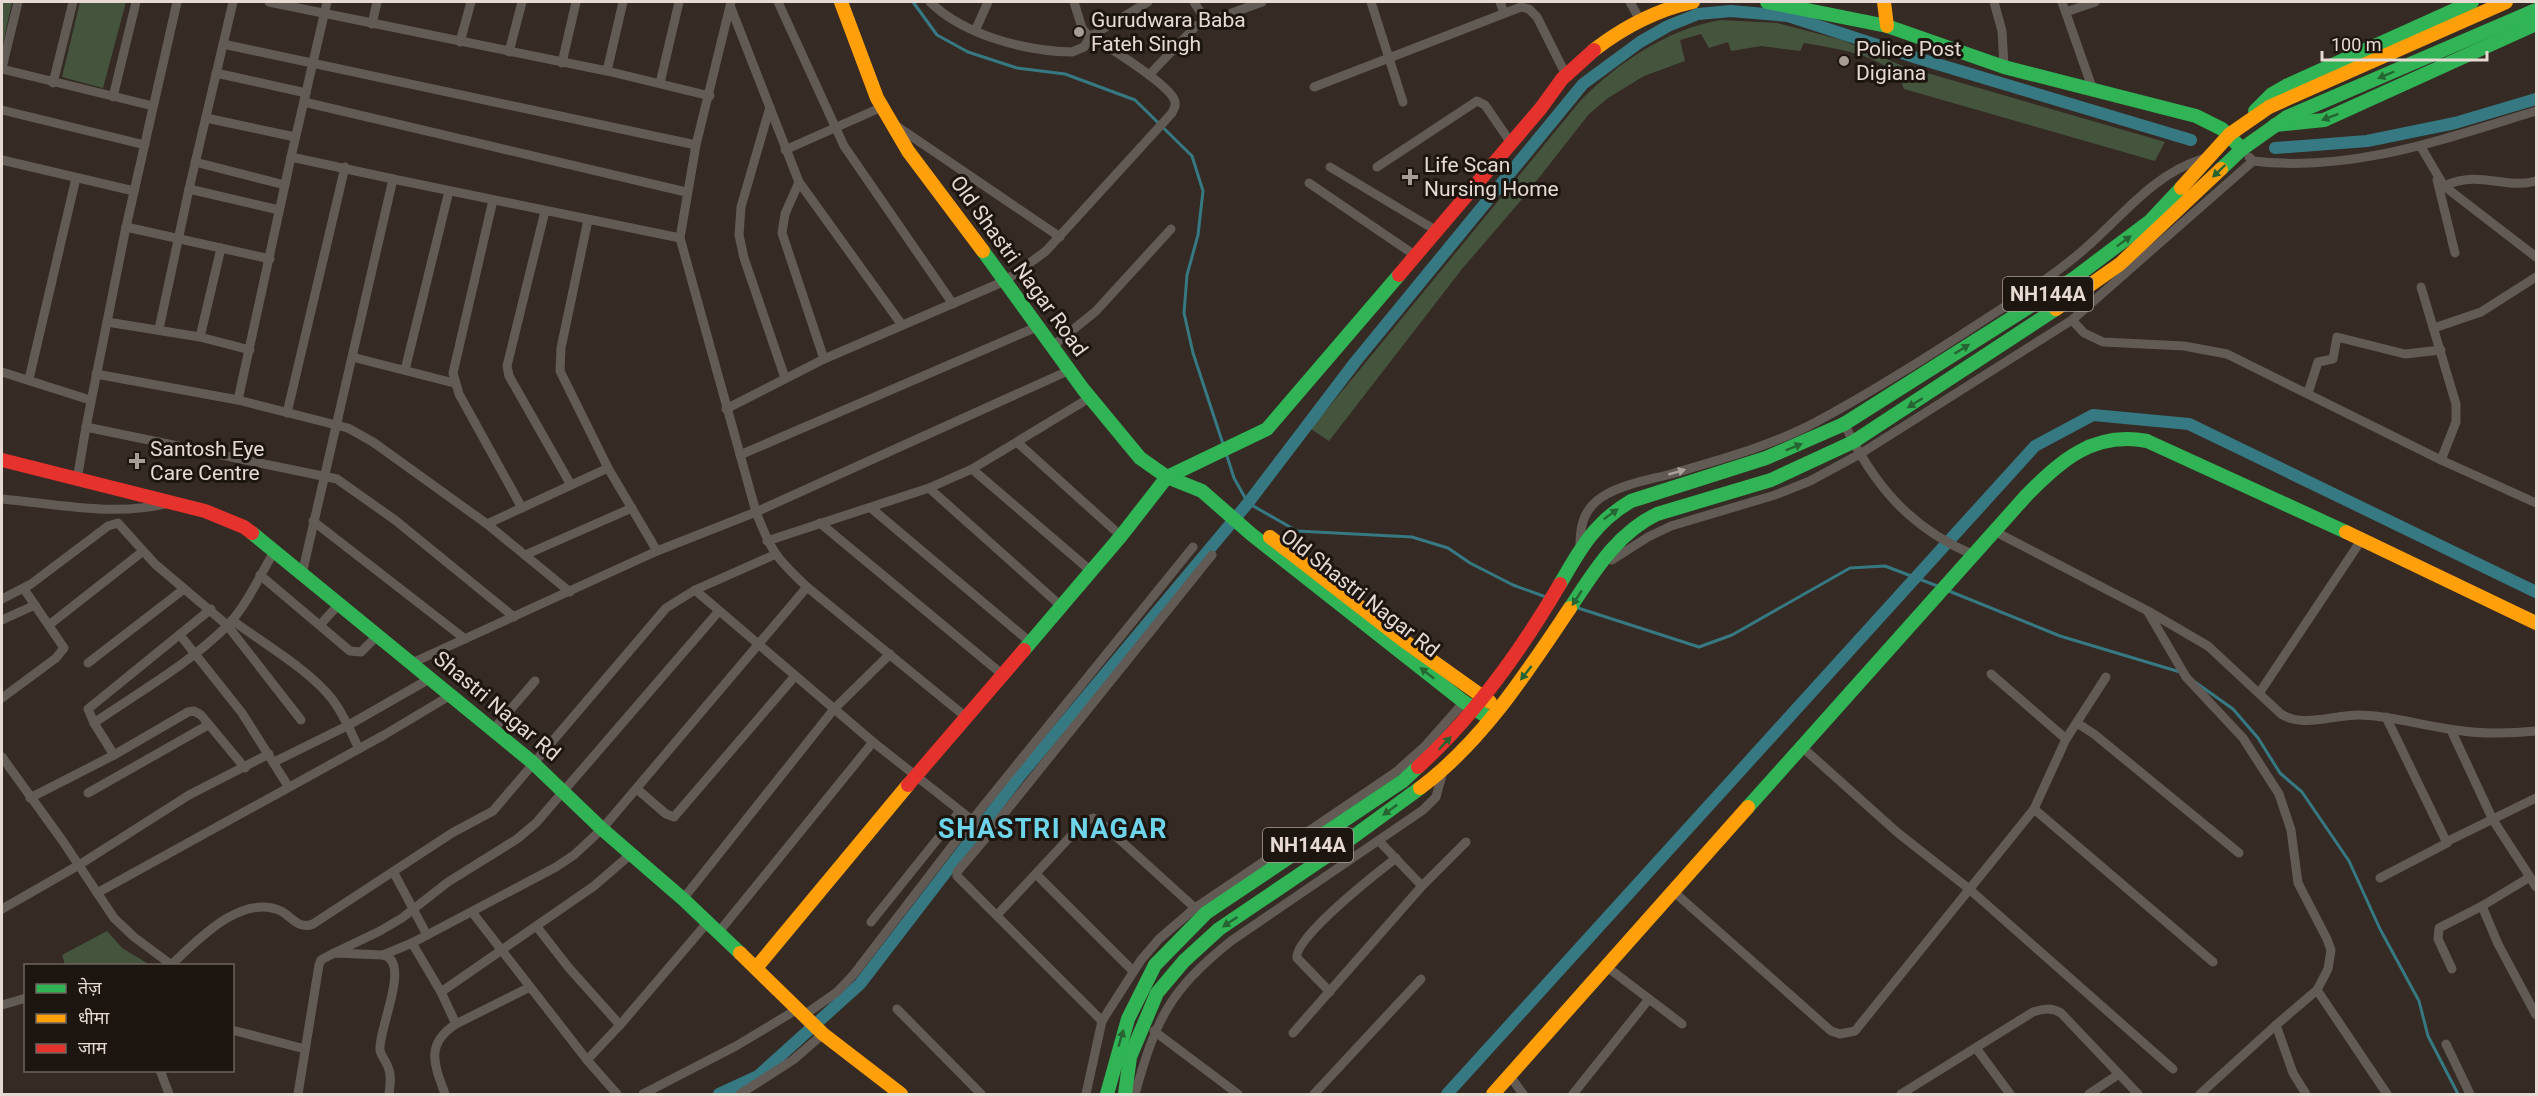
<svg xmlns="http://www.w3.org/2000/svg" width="2538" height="1096" viewBox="0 0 2538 1096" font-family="Roboto,'Noto Sans Devanagari',sans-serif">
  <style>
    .green { fill: #45543d }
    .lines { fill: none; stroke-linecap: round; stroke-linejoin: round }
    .stream { stroke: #367983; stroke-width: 3 }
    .canal { stroke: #367983; stroke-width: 12 }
    .street { stroke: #625b55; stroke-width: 9 }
    .fast { stroke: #30b455; stroke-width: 14 }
    .slow { stroke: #ff9f0a; stroke-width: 14 }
    .jam { stroke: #e5322d; stroke-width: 14 }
    .oneway { fill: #266432 }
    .oneway2 { fill: #aba19a }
    .poi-dot { fill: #a89d95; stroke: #1d150f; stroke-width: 2 }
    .labels { text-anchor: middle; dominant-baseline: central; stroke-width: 6; stroke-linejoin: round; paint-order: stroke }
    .shield { fill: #1d150f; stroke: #aa9f98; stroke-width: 1.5 }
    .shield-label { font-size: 20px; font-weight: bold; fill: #e6dad2 }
    .poi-label { font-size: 21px; fill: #e6dad2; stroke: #1d150f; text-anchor: start }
    .street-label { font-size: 21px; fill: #e6dad2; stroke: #1d150f }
    .district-label { font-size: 27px; font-weight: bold; letter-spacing: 1.5px; fill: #6ed4ea; stroke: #1d150f }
  </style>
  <rect width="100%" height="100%" fill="#352b24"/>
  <g class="green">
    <polygon points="2,2 12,2 2,48"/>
    <polygon points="80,2 126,2 103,88 62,77"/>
    <path d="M1720 20 1777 23 1842 40 1903 66 2165 142 2155 161 1904 89C1896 56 1833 48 1804 43L1800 51 1761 46 1731 51 1728 42 1709 48 1701 34 1680 40 1685 61 1644 76 1608 98 1589 114 1523 198 1462 269 1329 441 1311 429 1581 100C1619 62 1666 30 1720 20Z"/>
    <polygon points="107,931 122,948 150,965 65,965 62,955"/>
  </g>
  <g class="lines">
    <g class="stream">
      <polyline points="913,2 937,35 968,52 1017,68 1065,74 1135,100 1192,156 1203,191 1198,235 1187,275 1184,313 1193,353 1223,444"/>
      <polyline points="1226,453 1234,478 1248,503 1297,531 1412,537 1448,548 1470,563 1513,585 1546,597"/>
      <polyline points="1949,591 2060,636 2180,672"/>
      <polyline points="1578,608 1699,647 1732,635 1850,568 1885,566 1940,587"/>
      <polyline points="2195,682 2233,709 2258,738 2280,773 2302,792 2349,861 2380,929 2419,1001 2428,1036 2458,1094"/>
    </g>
    <g class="canal">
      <polyline points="2275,148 2367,141 2455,123 2536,99"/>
      <polyline points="719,1094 758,1076 860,984 1019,777 1248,503 1356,361 1583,84 1640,42 1668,26 1698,14 1731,11 1788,16 1917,58 2191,140"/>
      <polyline points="1447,1094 2035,446 2093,415 2189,424 2536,592"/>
    </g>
    <g class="street">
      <polyline points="177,2 126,227 86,427 337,479 395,520 514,617"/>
      <polyline points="269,2 607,71"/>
      <polyline points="623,2 607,71 710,96"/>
      <path d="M731 2 696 145 680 238 756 512C771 551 776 558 807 587L966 717"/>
      <polyline points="778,2 844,146 953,304"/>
      <path d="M930 2C964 35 1024 51 1072 52L1084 47 1091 36 1148 2"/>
      <polyline points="1194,2 1206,21"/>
      <polyline points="1371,2 1403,102"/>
      <polyline points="1500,2 1504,13"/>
      <polyline points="1630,2 1640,20"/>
      <polyline points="1994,2 2002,31 2004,67"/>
      <polyline points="2062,2 2093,90"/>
      <polyline points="731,8 799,182 902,325"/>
      <polyline points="2066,12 2095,2"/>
      <polyline points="372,24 377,2"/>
      <polyline points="975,31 988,2"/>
      <polyline points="460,42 471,2"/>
      <polyline points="223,44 696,145"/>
      <polyline points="509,52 522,2"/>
      <polyline points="562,63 576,2"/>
      <polyline points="2,68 18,2"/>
      <polyline points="2,69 153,106"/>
      <polyline points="216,73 306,93"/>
      <polyline points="1149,75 1196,26 1262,2"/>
      <polyline points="53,83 73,2"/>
      <polyline points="660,83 679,2"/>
      <polyline points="1314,87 1521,7 1529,9 1537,17 1566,75"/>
      <polyline points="113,97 136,2"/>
      <polyline points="304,102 686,192"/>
      <polyline points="770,107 741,207 739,235 744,258 785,378"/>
      <polyline points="2,110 145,145"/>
      <polyline points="206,118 295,137"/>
      <polyline points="895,125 1060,237"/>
      <polyline points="2421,147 2444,186 2536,257"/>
      <polyline points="785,150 882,107"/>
      <polyline points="291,157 393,179"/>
      <path d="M2249 157 2253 161C2351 173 2444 139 2536 111"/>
      <polyline points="2,160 134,191"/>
      <polyline points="2253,161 2072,320 2084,333 2103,342 2184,346 2227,354 2441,460 2536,503"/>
      <polyline points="195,162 285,185"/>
      <polyline points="1330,167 1437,231"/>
      <polyline points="1377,167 1477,101 1485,105 1511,143"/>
      <polyline points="2437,180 2455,253"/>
      <polyline points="799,182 785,214 782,233 824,359"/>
      <polyline points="1309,183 1416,256"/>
      <path d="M2444 186C2481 169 2503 190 2536 181"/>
      <polyline points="189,189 233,2"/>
      <polyline points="493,200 453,373 459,394 522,508"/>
      <polyline points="545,211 507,366 509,376 571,485"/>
      <polyline points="588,220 561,348 560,371 608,468 657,551"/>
      <polyline points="126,227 270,259"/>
      <polyline points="2421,287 2456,404 2456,422 2441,460"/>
      <polyline points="107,322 200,337 250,350"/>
      <polyline points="2434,328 2481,312 2536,277"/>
      <polyline points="159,329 189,189 279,210"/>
      <polyline points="200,337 221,248"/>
      <polyline points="1053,346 1096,311 1171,229"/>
      <polyline points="352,357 454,383"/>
      <polyline points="405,370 449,191"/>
      <polyline points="2,372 90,400"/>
      <polyline points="96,374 238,400 348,428 373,442 487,524 570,592"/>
      <polyline points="29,379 76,178"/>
      <polyline points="2308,393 2318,362 2333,359 2337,337 2405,354 2441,350"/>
      <polyline points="238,400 291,157 327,2"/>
      <path d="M726 409 824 359 1005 281 1046 251 1172 113C1174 108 1177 105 1174 99 1166 82 1105 45 1086 33L1082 28 1074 2"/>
      <polyline points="287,413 345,167"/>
      <path d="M1843 421C1872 483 1909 528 1974 555"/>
      <polyline points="1017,442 1121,536"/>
      <polyline points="740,455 1039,326"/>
      <polyline points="972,469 1091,571"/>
      <polyline points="77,480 86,427"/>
      <polyline points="929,488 1061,606"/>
      <path d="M2 499C56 504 116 517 169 503"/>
      <polyline points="871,508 1030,642"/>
      <polyline points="313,521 465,639"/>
      <polyline points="820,523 1003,675"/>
      <polyline points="487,524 608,468"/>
      <path d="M1994 531 2148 611 2208 646 2281 714C2302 728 2334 715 2358 715 2389 715 2419 725 2449 729 2477 734 2508 734 2536 731"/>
      <polyline points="767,541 929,488 972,469 1091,397"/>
      <path d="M1580 544C1580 524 1585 508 1602 497 1622 484 1649 480 1671 474 1721 459 1771 446 1816 422 1874 391 1929 356 1984 320 2013 301 2043 283 2070 261 2114 228 2147 176 2202 159"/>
      <polyline points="525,555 632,508"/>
      <polyline points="1612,560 1648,537 1671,526 1775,495 1810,481 1860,454 2072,320"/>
      <polyline points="302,574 393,179 680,238"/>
      <polyline points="260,575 350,651 361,652 378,635"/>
      <polyline points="695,590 873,742 982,828 985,833 985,839 957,872 957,876 1102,1021"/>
      <polyline points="2,599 31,584 108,526 118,523 155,564 227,625 301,720"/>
      <polyline points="2148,612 2186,677 2243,738 2279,794 2291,830 2298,883 2327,939 2331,950 2328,969 2317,990 2276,1025 2200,1094"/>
      <polyline points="2,620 35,605"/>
      <path d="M232 620C261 642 310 670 332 699 343 713 351 732 359 749"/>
      <polyline points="49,625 142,552"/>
      <polyline points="320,625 339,604"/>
      <polyline points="180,635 242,713 288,786"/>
      <polyline points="88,663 184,589"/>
      <polyline points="412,663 657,551 756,512 1070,370"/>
      <polyline points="1991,674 2066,739"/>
      <polyline points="2260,692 2362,539"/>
      <polyline points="2,698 56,658 64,648 24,589"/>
      <path d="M94 723C139 692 189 664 228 625 247 605 260 575 275 550"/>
      <polyline points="2077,723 2094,734 2239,853"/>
      <polyline points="2451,730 2493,820 2530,877 2482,906 2439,928 2438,939 2452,969"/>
      <polyline points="492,731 535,681"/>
      <polyline points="1803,748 1898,833 1968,888 2173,1069"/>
      <polyline points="114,755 94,723 88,709 211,609"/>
      <polyline points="2,757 62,840 114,918 134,937 173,966"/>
      <polyline points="274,762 347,726 431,678"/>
      <polyline points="637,789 666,814 674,817 795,676"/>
      <polyline points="88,793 208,725"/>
      <polyline points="30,798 114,755 188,712 194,711 201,715 245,768"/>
      <polyline points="2034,809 2213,962"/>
      <polyline points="986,836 1212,555"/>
      <polyline points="1379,841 1422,886"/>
      <polyline points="2446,842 2536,798"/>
      <polyline points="394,873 427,935"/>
      <polyline points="1036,874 1133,971"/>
      <polyline points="2530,877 2536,887"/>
      <polyline points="2380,878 2447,843 2386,717"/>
      <polyline points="1674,892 1831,1031 1840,1034 1855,1031 2034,809 2066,739 2106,677"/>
      <polyline points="97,893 384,735 451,695"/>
      <polyline points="683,899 834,709 890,654"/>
      <polyline points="2482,906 2498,944 2536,1015"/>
      <polyline points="2,909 79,865 189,795 269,754"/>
      <polyline points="472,912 587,1060 617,1094"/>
      <polyline points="998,914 1084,822 1093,818 1098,820 1195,908"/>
      <polyline points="871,922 960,811"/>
      <polyline points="537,927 569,968 620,1025"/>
      <polyline points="718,933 873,742"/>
      <polyline points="412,943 441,992 456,1024 530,987"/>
      <polyline points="334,953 380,931 402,918 448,882 517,839 536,823 719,611"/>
      <polyline points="383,955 412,943 556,867 574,855 602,829 807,587"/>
      <path d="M172 964C198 940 241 893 281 911 292 917 299 930 313 924L452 833 493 811 666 608 695 590 774 555"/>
      <polyline points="1607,967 1682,1024"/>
      <polyline points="2317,990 2387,1094"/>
      <polyline points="441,992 594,886 631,854"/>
      <path d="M1330 992 1297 958C1293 938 1378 872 1396 858"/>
      <polyline points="2,1005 26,998"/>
      <polyline points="897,1009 981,1094"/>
      <polyline points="803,1016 837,992 854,974 972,820 1193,547"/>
      <polyline points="2276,1025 2293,1073 2306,1094"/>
      <polyline points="232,1030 305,1049"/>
      <polyline points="1154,1031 1238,1094"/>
      <polyline points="1293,1033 1422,886 1466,842"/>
      <polyline points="2446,1044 2470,1094"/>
      <polyline points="1976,1048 2010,1094"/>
      <polyline points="587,1060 620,1025 707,923"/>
      <polyline points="160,1070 169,1094"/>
      <polyline points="1510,1076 1523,1094"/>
      <path d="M298 1094 319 965 321 960 334 953 383 955C412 961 378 1029 380 1050 381 1056 386 1061 388 1067 392 1076 390 1085 389 1094"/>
      <path d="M445 1094C434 1064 425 1044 456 1024"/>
      <polyline points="643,1094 736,1046 796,1010"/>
      <polyline points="740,1094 793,1060 823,1034"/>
      <polyline points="1086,1094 1102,1021 1141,960 1159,939 1195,908 1396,772 1425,746 1464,702"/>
      <path d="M1135 1094C1156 1019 1169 991 1231 941L1423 810 1436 797 1442 775"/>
      <polyline points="1314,1094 1421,979"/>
      <polyline points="1573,1094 1649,999"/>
      <path d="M1901 1094 2033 1012C2043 1009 2051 1007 2061 1013L2138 1094"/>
      <polyline points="2089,1094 2119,1074"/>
    </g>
    <g class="fast">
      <polyline points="1767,2 1887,26 2004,67 2196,116 2222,129 2242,149"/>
      <polyline points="2255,111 2272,94 2286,86 2472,2"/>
      <polyline points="2275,125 2324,120 2536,24"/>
      <polyline points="2221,169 2242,149 2287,117 2536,10"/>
      <polyline points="983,251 1083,389 1140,458 1167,477 1202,491 1251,534 1464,702 1489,718"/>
      <polyline points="252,533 532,762 602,829 683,899 740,953"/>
      <path d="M1560 584C1580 549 1595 522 1631 501L1766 458 1844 424 2073 279 2150 221 2181 188"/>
      <path d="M1570 608C1594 572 1617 533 1657 514L1771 480 1853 442 2056 309"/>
      <polyline points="1024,650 1121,536 1167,477 1267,429 1399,275"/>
      <path d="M1748 807 2025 497C2060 461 2093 431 2147 441L2346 532"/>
      <polyline points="1107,1094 1128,1019 1155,965 1206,913 1403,781 1418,767"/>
      <polyline points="1125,1094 1130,1057 1157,993 1184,961 1219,929 1324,858 1420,788"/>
    </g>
    <g class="slow">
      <polyline points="841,2 877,98 908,151 983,251"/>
      <polyline points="1884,2 1887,26"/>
      <path d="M1594 50C1624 27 1656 10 1693 2"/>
      <polyline points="2181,188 2230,134 2269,107 2506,2"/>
      <polyline points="2056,309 2120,264 2221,169"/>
      <polyline points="2346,532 2536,623"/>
      <polyline points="1270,537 1403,640 1490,702"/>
      <path d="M1420 788C1483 741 1527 672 1570 608"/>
      <polyline points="740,953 823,1034 901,1094"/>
      <polyline points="756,968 908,785"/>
      <polyline points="1493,1094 1748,807"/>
    </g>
    <g class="jam">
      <polyline points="1399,275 1541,108 1562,79 1594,50"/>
      <polyline points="2,460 205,511 244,527 252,533"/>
      <path d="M1418 767C1474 716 1522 649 1560 584"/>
      <polyline points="908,785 1024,650"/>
    </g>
  </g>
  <defs><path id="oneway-solid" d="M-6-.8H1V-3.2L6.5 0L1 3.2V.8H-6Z" transform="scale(1.5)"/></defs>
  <g class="oneway">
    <use href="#oneway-solid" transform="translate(2386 75) rotate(157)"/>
    <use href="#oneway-solid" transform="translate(2330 117) rotate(159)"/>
    <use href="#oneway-solid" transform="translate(2219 171) rotate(136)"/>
    <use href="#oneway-solid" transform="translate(2124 241) rotate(-37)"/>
    <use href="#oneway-solid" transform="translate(1962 349) rotate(-32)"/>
    <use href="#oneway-solid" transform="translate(1915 403) rotate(148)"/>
    <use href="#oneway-solid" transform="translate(1794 447) rotate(-22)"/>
    <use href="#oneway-solid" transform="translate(1611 514) rotate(-36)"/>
    <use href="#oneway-solid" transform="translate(1577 598) rotate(123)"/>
    <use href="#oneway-solid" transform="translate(1427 673) rotate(-142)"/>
    <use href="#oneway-solid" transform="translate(1526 673) rotate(128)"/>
    <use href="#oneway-solid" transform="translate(1445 743) rotate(-46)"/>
    <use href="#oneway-solid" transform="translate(1390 810) rotate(144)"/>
    <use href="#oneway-solid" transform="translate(1230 922) rotate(146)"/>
    <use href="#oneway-solid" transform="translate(1121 1038) rotate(-73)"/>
  </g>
  <use class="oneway2" href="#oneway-solid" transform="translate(1677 472) rotate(-16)"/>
  <g class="poi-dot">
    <circle cx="1079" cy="32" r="6"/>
    <circle cx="1844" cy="61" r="6"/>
    <path d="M1407 168h6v6h6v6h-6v6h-6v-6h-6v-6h6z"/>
    <path d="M134 452h6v6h6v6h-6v6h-6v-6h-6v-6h6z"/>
  </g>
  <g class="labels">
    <g class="shield">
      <rect x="2003" y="277" width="90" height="34" rx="4.5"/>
      <rect x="1263" y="828" width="90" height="34" rx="4.5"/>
    </g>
    <g class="shield-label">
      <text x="2048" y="294">NH144A</text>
      <text x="1308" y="845">NH144A</text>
    </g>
    <g class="poi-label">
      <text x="1091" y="20">Gurudwara Baba<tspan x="1091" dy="24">Fateh Singh</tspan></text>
      <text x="1856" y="49">Police Post<tspan x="1856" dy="24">Digiana</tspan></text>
      <text x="1424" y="165">Life Scan<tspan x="1424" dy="24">Nursing Home</tspan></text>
      <text x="150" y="449">Santosh Eye<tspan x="150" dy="24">Care Centre</tspan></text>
    </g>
    <g class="street-label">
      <text transform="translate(1019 266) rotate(54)">Old Shastri Nagar Road</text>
      <text transform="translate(1360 593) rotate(38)">Old Shastri Nagar Rd</text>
      <text transform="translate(497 706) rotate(40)">Shastri Nagar Rd</text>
    </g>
    <g class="district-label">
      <text x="1053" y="829">SHASTRI NAGAR</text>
    </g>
  </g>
  <rect width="2538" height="1096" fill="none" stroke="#e6dad2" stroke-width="6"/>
  <rect x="24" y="964" width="210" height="108" fill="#1d150f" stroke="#6d645d" stroke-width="1.5"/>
  <rect x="36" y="984" width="30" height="9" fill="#30b455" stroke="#6d645d" stroke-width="1.5"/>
  <text x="78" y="994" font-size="18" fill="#e6dad2">तेज़</text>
  <rect x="36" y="1014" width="30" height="9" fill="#ff9f0a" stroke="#6d645d" stroke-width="1.5"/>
  <text x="78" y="1024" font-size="18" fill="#e6dad2">धीमा</text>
  <rect x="36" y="1044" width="30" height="9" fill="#e5322d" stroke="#6d645d" stroke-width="1.5"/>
  <text x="78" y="1054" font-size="18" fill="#e6dad2">जाम</text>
  <path d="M2322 51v9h165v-9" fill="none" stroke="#e6dad2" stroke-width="3"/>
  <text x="2331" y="51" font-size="18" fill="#e6dad2" stroke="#1d150f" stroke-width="4.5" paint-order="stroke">100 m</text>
</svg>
